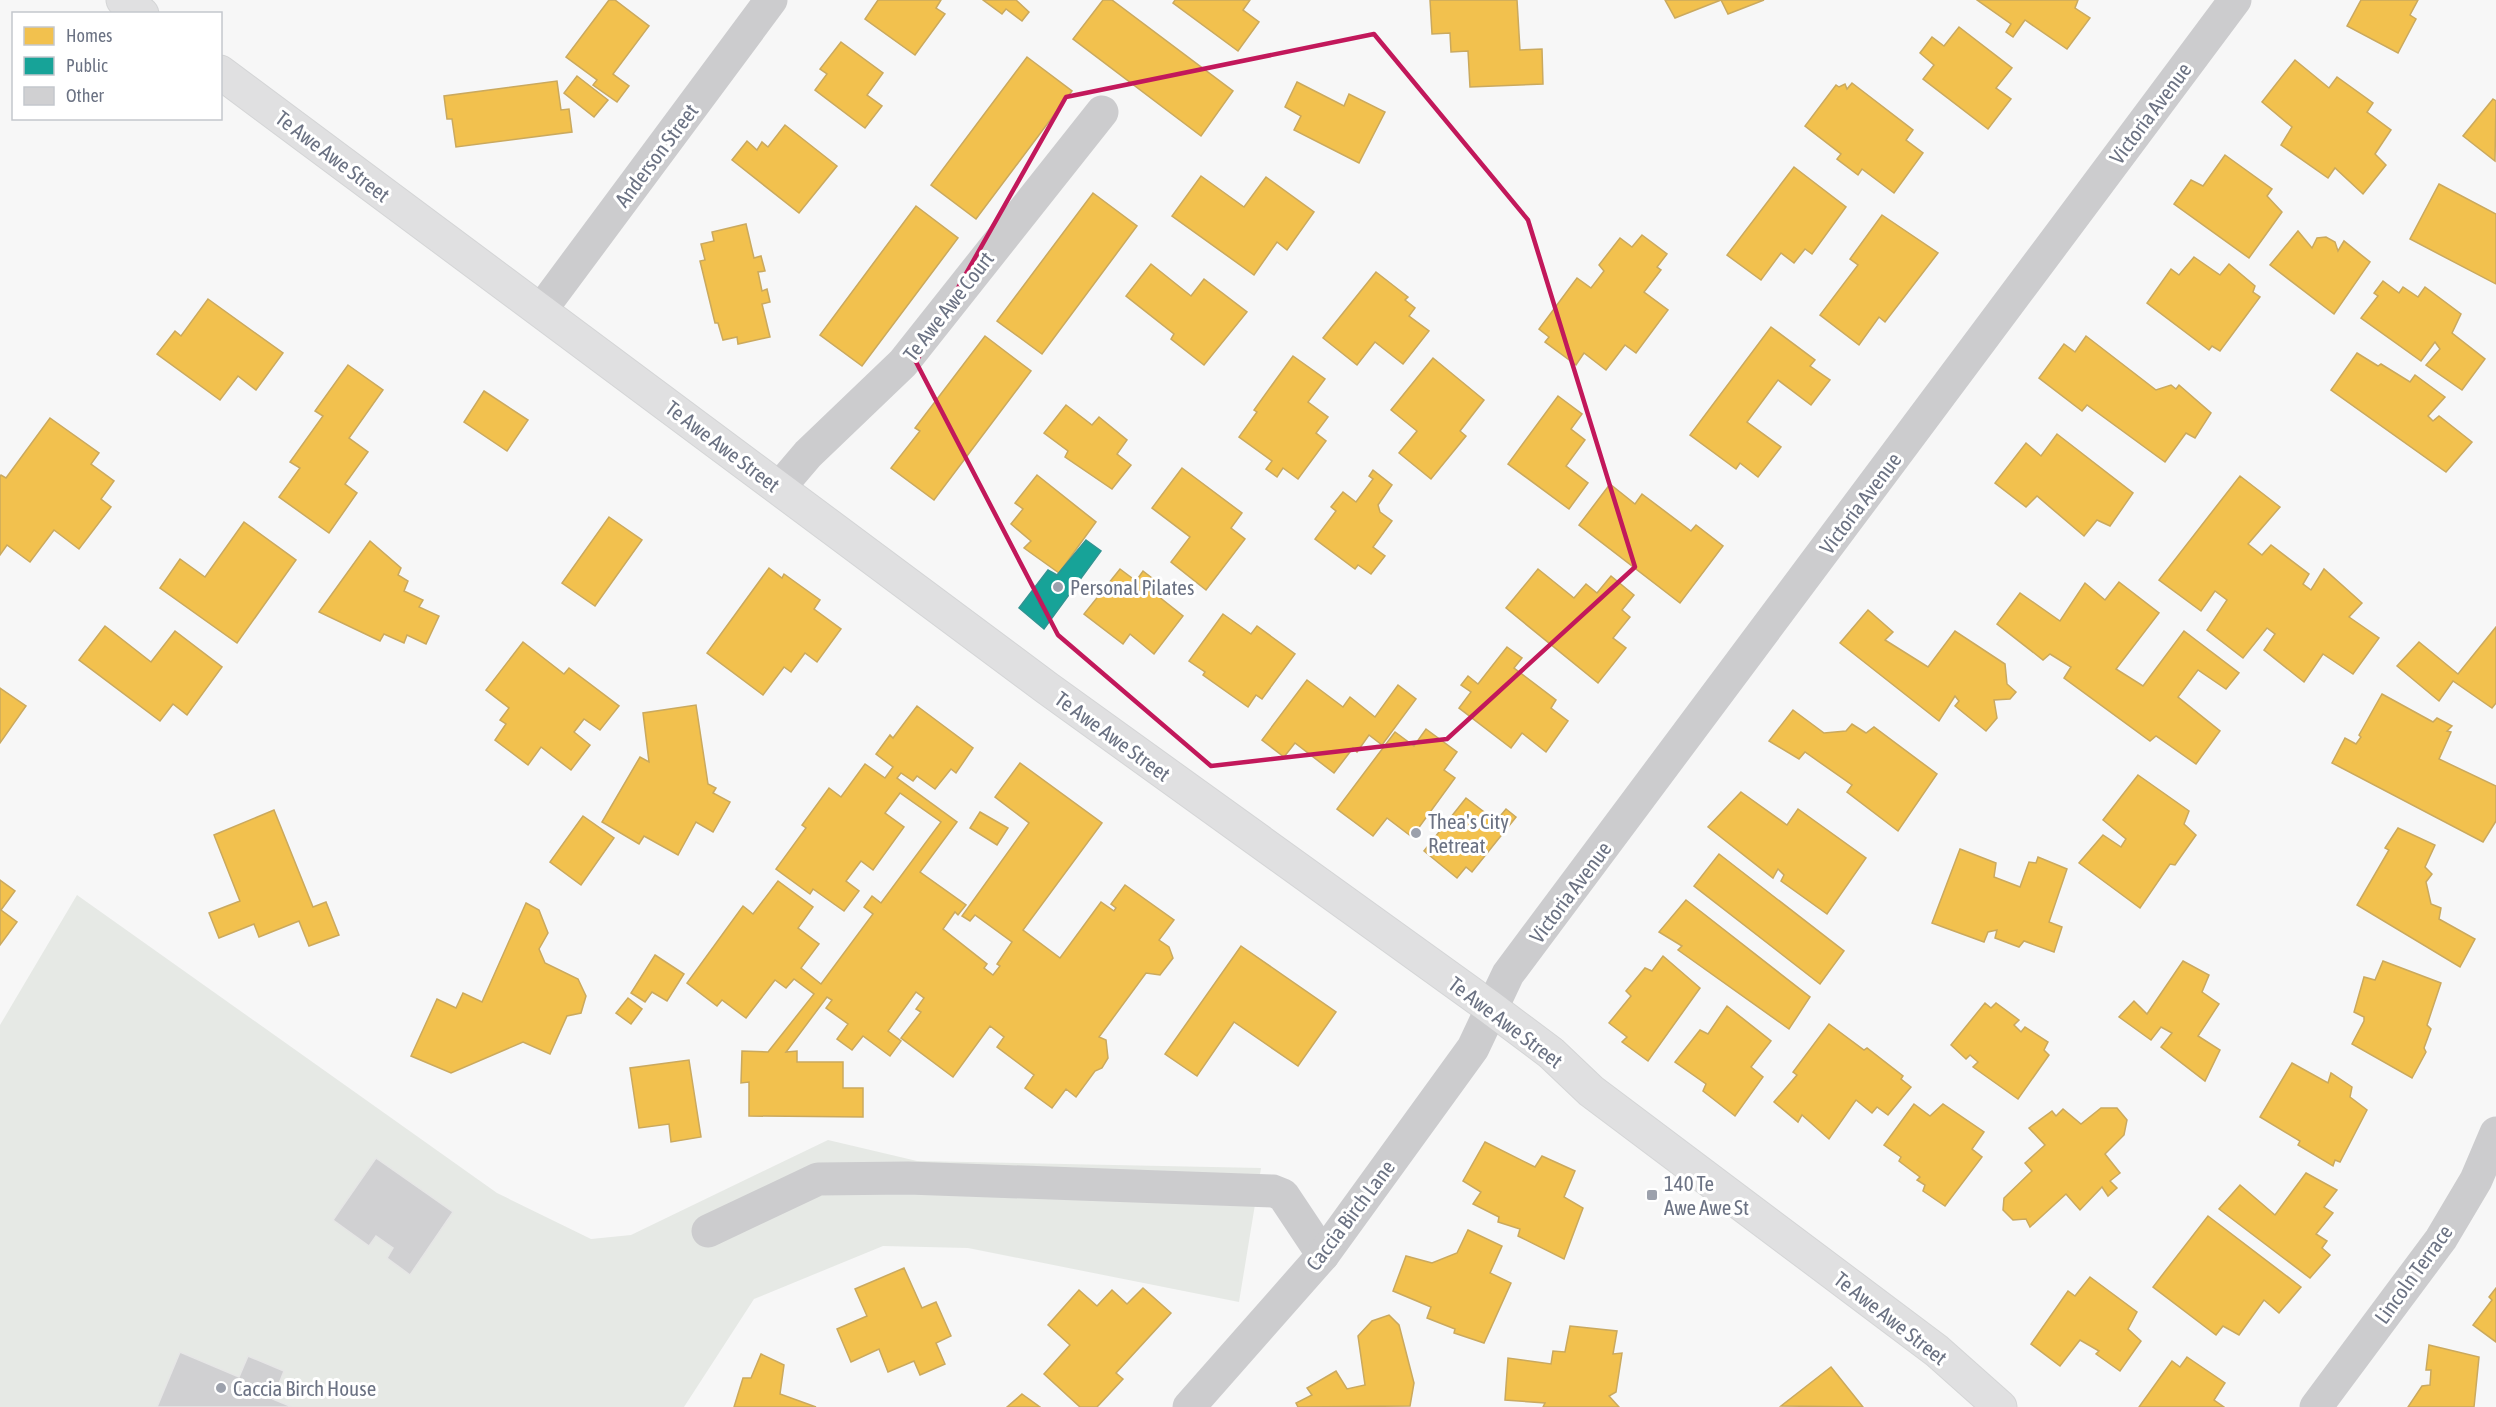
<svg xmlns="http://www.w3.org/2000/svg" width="2496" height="1407" viewBox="0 0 2496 1407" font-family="'Asap Condensed',sans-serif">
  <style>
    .green { fill: #e6e9e5 }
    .homes { fill: #f2c14e; stroke: #caa95e; stroke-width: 1.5 }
    .public { fill: #17a398; stroke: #309492; stroke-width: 1.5 }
    .building { fill: #d0d0d2; stroke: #e6e6e6; stroke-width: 1.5 }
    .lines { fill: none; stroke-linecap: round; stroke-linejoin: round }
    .major-casing { stroke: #d4d5d6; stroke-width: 35 }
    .minor { stroke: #ccccce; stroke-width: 33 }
    .major { stroke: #e0e0e1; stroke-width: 33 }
    .marked { fill: none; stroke: #c2185b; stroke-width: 4.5; stroke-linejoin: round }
    .poi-dot { fill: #9ca1ac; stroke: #fff; stroke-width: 2 }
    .labels { text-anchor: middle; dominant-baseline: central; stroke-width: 6; stroke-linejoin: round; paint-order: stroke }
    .street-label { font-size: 21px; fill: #6b7283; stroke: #fff }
    .poi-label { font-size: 21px; fill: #6b7283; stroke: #fff; text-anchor: start }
  </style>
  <rect width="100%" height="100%" fill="#f7f7f7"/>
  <polygon class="green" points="77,895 497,1193 591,1239 631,1235 828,1140 917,1161 1261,1168 1239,1302 968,1248 883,1246 754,1299 684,1407 0,1407 0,1025"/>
  <g class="homes">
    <polygon points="609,0 615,0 649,26 613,74 629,86 617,102 593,85 597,80 566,57"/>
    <polygon points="878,0 941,0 936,8 945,14 915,55 865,19"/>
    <polygon points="983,0 1016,0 1029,12 1022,21 1006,9 1002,14"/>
    <polygon points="1103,0 1112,0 1233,91 1201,136 1073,39"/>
    <polygon points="1175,0 1250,0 1243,10 1259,22 1238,51 1173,3"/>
    <polygon points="1430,0 1517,0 1520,50 1542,49 1543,84 1470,87 1468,51 1451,52 1450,33 1432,34"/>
    <polygon points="1665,0 1764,0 1728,14 1721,0 1675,18"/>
    <polygon points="1977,0 2078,0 2075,8 2090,18 2067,49 2025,20 2013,37 2006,32 2011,24"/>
    <polygon points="2361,0 2418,0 2410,15 2416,19 2398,53 2347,26"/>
    <polygon points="1959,27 2012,68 1996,88 2011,99 1988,129 1923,79 1934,65 1920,53 1932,37 1944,46"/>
    <polygon points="841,42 883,73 867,95 882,106 865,128 815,90 827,74 820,69"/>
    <polygon points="1027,57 1072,91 976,219 931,185"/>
    <polygon points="2295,60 2329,88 2337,77 2373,103 2367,112 2391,130 2375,154 2386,165 2363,194 2335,168 2328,178 2281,145 2292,127 2262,102"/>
    <polygon points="577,76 608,100 594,117 564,93"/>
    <polygon points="557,81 561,110 569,109 572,132 456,147 452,119 447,119 444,96"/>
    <polygon points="1297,82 1344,106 1349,94 1385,112 1359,163 1294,130 1301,116 1285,107"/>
    <polygon points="1852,83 1913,130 1906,140 1923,153 1894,193 1862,169 1858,175 1837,159 1841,154 1805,126 1836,85 1839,87 1845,84 1847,89"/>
    <polygon points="2493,99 2496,101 2495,161 2463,136"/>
    <polygon points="785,125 837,166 799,213 732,160 747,141 757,150 762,142 768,147"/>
    <polygon points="2225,155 2272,189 2267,196 2282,212 2249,258 2174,204 2191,180 2203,186"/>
    <polygon points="1794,167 1846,207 1812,254 1805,249 1794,263 1781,253 1761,280 1727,255"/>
    <polygon points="1201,176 1244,207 1266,177 1314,212 1287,250 1277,242 1254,275 1172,216"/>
    <polygon points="2439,184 2496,214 2496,284 2410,239"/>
    <polygon points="1093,193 1137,226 1042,354 997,321"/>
    <polygon points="916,206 958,238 862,366 820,335"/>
    <polygon points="1882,215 1938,253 1885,322 1879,317 1859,345 1820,315 1858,265 1850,259"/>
    <polygon points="746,224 754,258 761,256 765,271 758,272 762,291 767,289 770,302 762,304 770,337 738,344 737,337 723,340 718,323 715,323 700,261 705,260 701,244 714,241 712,232"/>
    <polygon points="2298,231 2312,248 2317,238 2326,237 2335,242 2338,251 2344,241 2370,262 2334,314 2270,265"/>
    <polygon points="1642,235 1667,254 1657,267 1661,270 1644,292 1668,310 1636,353 1625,345 1606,370 1584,353 1576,365 1545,342 1549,337 1539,329 1577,278 1591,288 1604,271 1599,265 1620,238 1632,247"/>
    <polygon points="2194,257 2220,275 2229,264 2255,286 2253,292 2260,297 2220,351 2212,346 2209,350 2147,303 2171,269 2179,275"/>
    <polygon points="1151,264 1191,296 1204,279 1247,312 1204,365 1171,339 1174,334 1126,296"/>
    <polygon points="1376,272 1408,297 1405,300 1415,308 1409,316 1429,331 1403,364 1375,342 1357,365 1323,338"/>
    <polygon points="2383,281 2399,293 2403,287 2418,297 2425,287 2461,314 2452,333 2485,359 2462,390 2426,365 2440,349 2435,342 2421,361 2361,318 2378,296 2374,293"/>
    <polygon points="208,299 283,353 256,390 238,376 220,400 157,354 175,331 181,336"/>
    <polygon points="1771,327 1815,360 1810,366 1830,380 1811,405 1778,380 1747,422 1781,447 1758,477 1740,463 1736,469 1690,435"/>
    <polygon points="985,336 1031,371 934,500 891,468 920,431 915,428"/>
    <polygon points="2086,336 2156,390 2171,385 2176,389 2179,385 2211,413 2195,438 2186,433 2165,462 2087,405 2082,411 2039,378 2064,344 2075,352"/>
    <polygon points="2357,353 2378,366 2381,364 2410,382 2415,375 2445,397 2428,416 2433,421 2439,416 2472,442 2446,472 2331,390"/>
    <polygon points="1293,356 1325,379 1308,402 1328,417 1316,433 1326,441 1298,479 1283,468 1277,477 1266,469 1272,461 1239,437 1257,412 1254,410"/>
    <polygon points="1433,358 1484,400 1460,431 1466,436 1431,479 1399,453 1417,431 1391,410"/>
    <polygon points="348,365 383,390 349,438 368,452 345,484 357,493 329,533 279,497 300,468 290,462 323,416 315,411"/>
    <polygon points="484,391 528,420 507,451 464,422"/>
    <polygon points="1558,396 1582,414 1571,429 1585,440 1566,466 1588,483 1569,509 1508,464"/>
    <polygon points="1066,405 1092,425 1099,417 1127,440 1117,454 1131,465 1112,489 1065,457 1068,451 1044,433"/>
    <polygon points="50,418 99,453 91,464 114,481 101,499 111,507 79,549 54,530 30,562 7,545 0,555 0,477 1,475 6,478"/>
    <polygon points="2057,434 2133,493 2110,526 2097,520 2084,536 2037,496 2026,507 1995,483 2026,443 2041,456"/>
    <polygon points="1182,468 1242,513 1231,528 1245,539 1206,590 1171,562 1190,537 1152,508"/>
    <polygon points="1373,470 1392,485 1378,505 1380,512 1392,521 1373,547 1385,556 1371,574 1358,565 1355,569 1315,539 1336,511 1331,507 1343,492 1356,502 1373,479 1369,476"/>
    <polygon points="1037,475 1096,522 1059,573 1024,548 1031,541 1011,524 1023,509 1015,503"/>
    <polygon points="2240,476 2280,507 2248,544 2262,555 2271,545 2309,574 2303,584 2311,590 2324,569 2362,603 2349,617 2379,638 2353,674 2323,654 2304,682 2264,650 2275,634 2267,628 2243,658 2207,630 2227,600 2215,591 2201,611 2159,580"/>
    <polygon points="1610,484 1635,504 1642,494 1691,531 1696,525 1723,546 1680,603 1579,525"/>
    <polygon points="609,517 642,540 595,606 562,583"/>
    <polygon points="244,522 296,560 237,643 160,588 180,559 205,577"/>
    <polygon points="370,541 401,568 398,575 408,581 404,591 423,600 419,607 439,616 426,644 407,635 404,643 384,634 380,641 319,612"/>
    <polygon points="769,568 782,578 784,574 820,600 814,609 841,629 817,662 805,653 791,672 784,667 763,695 707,653"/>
    <polygon points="1120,569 1136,581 1143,571 1165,588 1158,596 1183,616 1154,654 1130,634 1123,644 1084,614"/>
    <polygon points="1538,569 1574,598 1586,584 1597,593 1611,576 1634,595 1622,610 1630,617 1613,638 1626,648 1598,683 1506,608"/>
    <polygon points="2119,582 2159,613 2116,669 2143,686 2184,631 2239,673 2226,689 2198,670 2178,697 2220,731 2196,764 2156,736 2150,741 2064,678 2071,667 2050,654 2043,660 1997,624 2020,593 2060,621 2085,583 2105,600"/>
    <polygon points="1868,610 1893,632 1885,640 1928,667 1955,631 2005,664 2007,684 2016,692 2010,699 1994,700 1997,718 1986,731 1955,706 1959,701 1955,696 1939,721 1840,643"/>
    <polygon points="1223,614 1251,634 1257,626 1295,654 1262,699 1256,695 1248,707 1203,675 1205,672 1189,661"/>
    <polygon points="105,626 151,662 175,631 222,667 187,715 173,704 160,721 79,660"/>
    <polygon points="2496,627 2496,703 2492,708 2453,681 2439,701 2397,666 2419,642 2458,674"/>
    <polygon points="523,642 564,674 569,668 619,706 600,730 584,719 574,732 590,745 571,770 541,747 528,765 495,740 506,724 500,720 509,708 486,690"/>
    <polygon points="1507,647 1522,658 1514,668 1556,700 1551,708 1568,721 1546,752 1522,733 1511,748 1459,708 1471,692 1461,685 1468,676 1478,684"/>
    <polygon points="1307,680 1343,707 1350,697 1375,717 1398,685 1416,699 1382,745 1369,735 1357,752 1353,748 1334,773 1295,743 1284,757 1262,740"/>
    <polygon points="0,688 26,706 0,743"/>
    <polygon points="2382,694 2433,722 2437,718 2452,726 2447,731 2451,732 2439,759 2496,786 2496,821 2483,842 2332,763 2345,738 2356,744 2361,737 2359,735"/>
    <polygon points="696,705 708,784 716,788 713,793 730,802 713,832 696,822 678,855 644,836 639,844 602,822 640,757 649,762 643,713"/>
    <polygon points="917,706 973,748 956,773 951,769 935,789 917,776 913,781 901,773 897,778 957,822 920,872 966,905 958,915 955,912 943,929 987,964 984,968 993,975 1000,966 997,964 1012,942 975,915 970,921 962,916 1029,823 995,797 1020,763 1102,823 1023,930 1060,958 1101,902 1114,911 1116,908 1111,904 1125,885 1174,920 1159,940 1169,947 1173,958 1160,975 1146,973 1099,1037 1106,1040 1108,1058 1102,1068 1095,1071 1076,1097 1066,1089 1052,1108 1025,1088 1034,1075 997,1047 1004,1037 990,1026 953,1077 901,1038 921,1012 916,1009 924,998 916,992 888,1031 901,1041 890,1056 863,1036 852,1050 837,1039 848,1024 826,1008 832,1000 827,997 786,1052 797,1051 797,1062 843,1062 843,1088 863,1088 863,1117 749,1116 749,1082 741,1083 742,1051 768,1052 814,994 794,979 786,988 775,980 746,1018 722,1000 717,1006 687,983 743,906 753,914 778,881 813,907 798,928 819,944 801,968 821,984 873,914 864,907 872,896 881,903 941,822 900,793 885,813 904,827 873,870 861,861 846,881 859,891 844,911 813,889 810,894 776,869 806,828 802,825 829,788 841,797 865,764 885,778 893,767 876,754 890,735 893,738"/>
    <polygon points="1793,710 1824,733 1846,731 1852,724 1866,733 1874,727 1937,774 1898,831 1847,792 1852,785 1805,752 1799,759 1769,741"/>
    <polygon points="1426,729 1457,752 1444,770 1455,778 1412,837 1387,818 1373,836 1337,809 1395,732 1414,746"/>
    <polygon points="2138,775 2189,811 2184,824 2196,835 2175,865 2170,864 2140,908 2079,863 2103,835 2121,847 2126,839 2103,820"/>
    <polygon points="1741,792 1787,825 1798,809 1866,858 1827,914 1781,881 1784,875 1778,869 1773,878 1708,827"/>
    <polygon points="1466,798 1496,821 1506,809 1516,817 1472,872 1466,867 1457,878 1424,851"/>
    <polygon points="274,810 313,907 326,902 339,935 309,946 299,921 259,937 254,924 219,938 209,913 240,901 214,835"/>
    <polygon points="980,812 1008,828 997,845 970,828"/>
    <polygon points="583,816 614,838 581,885 550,862"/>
    <polygon points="2398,828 2435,845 2425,867 2432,874 2426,882 2431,904 2441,908 2439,919 2475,939 2460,967 2357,905 2389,850 2385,848"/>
    <polygon points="1960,849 1996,863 1994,877 2020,887 2029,862 2036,863 2038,857 2067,869 2049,922 2062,927 2054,952 2024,941 2019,947 1995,938 1997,930 1988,932 1984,942 1932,923"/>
    <polygon points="1719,854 1844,951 1820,984 1694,886"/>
    <polygon points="0,880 15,891 1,910 17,922 0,945"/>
    <polygon points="1686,900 1810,997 1789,1029 1678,950 1682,946 1659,932"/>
    <polygon points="526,903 539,910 548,933 539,949 545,963 578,979 586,996 581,1013 567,1016 550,1054 523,1042 451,1073 411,1056 437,999 456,1008 463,993 482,1002"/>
    <polygon points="1241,946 1336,1012 1298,1066 1234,1022 1197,1076 1165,1054"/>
    <polygon points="655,955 684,974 667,1001 652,992 645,1002 631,993"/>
    <polygon points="1663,956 1700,988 1648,1061 1622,1042 1627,1037 1609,1023 1631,996 1626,991 1645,968 1652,971"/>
    <polygon points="2183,961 2209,975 2202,992 2219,1004 2198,1036 2220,1050 2205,1081 2161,1047 2172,1033 2161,1027 2151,1040 2119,1017 2134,1001 2147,1014"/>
    <polygon points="2383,961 2441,983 2427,1025 2431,1029 2424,1048 2426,1052 2412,1078 2352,1044 2364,1021 2364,1017 2354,1012 2364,977 2375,980"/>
    <polygon points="628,998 642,1009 631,1024 616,1013"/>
    <polygon points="1985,1003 1991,1008 1996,1003 2019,1020 2014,1025 2021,1032 2025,1027 2048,1042 2044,1050 2049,1055 2018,1099 1973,1067 1978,1062 1970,1055 1966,1059 1951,1045"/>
    <polygon points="1727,1006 1771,1041 1751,1067 1763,1077 1735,1116 1703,1091 1706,1084 1675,1062 1700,1030 1708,1034"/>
    <polygon points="1829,1024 1864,1050 1867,1048 1903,1076 1901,1079 1911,1087 1888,1115 1877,1107 1872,1113 1856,1100 1829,1139 1802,1115 1798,1122 1774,1102 1797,1075 1793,1072"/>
    <polygon points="689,1060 701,1137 671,1142 669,1124 639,1128 630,1068"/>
    <polygon points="2292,1063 2328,1083 2331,1073 2352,1087 2350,1097 2367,1110 2340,1162 2335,1160 2333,1166 2298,1145 2300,1141 2260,1117"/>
    <polygon points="1914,1104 1930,1116 1943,1104 1984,1132 1972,1149 1982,1157 1945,1206 1923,1191 1925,1185 1917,1180 1920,1177 1899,1161 1901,1157 1884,1145"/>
    <polygon points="2101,1108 2117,1108 2127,1120 2124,1135 2105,1154 2120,1173 2110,1181 2117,1188 2108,1196 2102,1187 2080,1210 2066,1194 2030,1227 2026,1219 2013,1220 2003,1210 2004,1198 2032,1171 2025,1163 2045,1145 2029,1128 2052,1111 2056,1116 2063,1109 2081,1124"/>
    <polygon points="1485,1142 1535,1167 1542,1156 1575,1171 1564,1197 1583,1208 1564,1259 1518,1236 1520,1229 1498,1222 1499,1217 1473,1204 1481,1192 1463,1181"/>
    <polygon points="2306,1173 2337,1190 2324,1207 2333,1213 2316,1234 2327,1241 2322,1248 2330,1255 2310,1278 2219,1209 2240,1185 2275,1215"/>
    <polygon points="2208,1216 2301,1287 2279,1313 2264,1300 2239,1335 2223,1326 2216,1335 2153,1287"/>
    <polygon points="1468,1230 1502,1246 1490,1273 1511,1283 1484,1343 1454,1333 1455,1329 1427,1318 1431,1307 1393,1291 1406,1256 1432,1263 1457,1253"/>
    <polygon points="904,1268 922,1308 936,1302 951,1336 936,1343 945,1364 920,1375 914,1361 888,1372 879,1349 851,1362 837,1329 867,1316 855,1289"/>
    <polygon points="2090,1277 2137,1312 2128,1329 2141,1341 2120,1371 2096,1354 2099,1351 2080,1340 2060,1366 2031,1344 2068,1291 2075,1296"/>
    <polygon points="1143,1288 1171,1313 1116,1373 1123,1379 1097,1407 1080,1407 1044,1374 1070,1345 1048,1325 1079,1290 1097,1306 1112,1290 1127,1304"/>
    <polygon points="2496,1288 2496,1342 2473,1325 2492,1300 2489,1297"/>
    <polygon points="1389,1315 1399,1325 1414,1383 1410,1406 1298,1407 1296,1403 1312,1395 1307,1388 1336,1371 1347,1389 1365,1385 1358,1336 1372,1321"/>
    <polygon points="1570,1326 1617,1331 1613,1354 1622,1353 1616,1392 1609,1396 1619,1407 1543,1407 1545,1403 1505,1400 1508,1358 1551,1364 1553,1351 1565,1352"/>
    <polygon points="2429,1345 2479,1357 2474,1407 2408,1407 2422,1386 2430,1385 2431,1370 2426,1370"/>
    <polygon points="761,1354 784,1365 780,1394 816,1407 734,1407 743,1378 751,1378"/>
    <polygon points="2187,1357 2225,1383 2214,1400 2224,1407 2139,1407 2172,1361 2180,1367"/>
    <polygon points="1831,1367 1863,1407 1781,1406"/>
    <polygon points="1022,1394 1040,1407 1007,1407"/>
  </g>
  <polygon class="public" points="1086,540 1101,551 1044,629 1019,608 1048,570 1057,575"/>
  <g class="building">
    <polygon points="376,1158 453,1212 410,1275 387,1258 393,1248 376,1236 369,1246 333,1220"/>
    <polygon points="180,1352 239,1377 248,1356 284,1371 273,1399 292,1407 157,1407"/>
  </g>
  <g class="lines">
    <g class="major-casing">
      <g id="major">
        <polyline points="123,0 142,14"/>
        <polyline points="220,72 1047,688 1491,1008 1551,1053 1591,1091 1937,1351 2000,1407"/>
      </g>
    </g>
    <g class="minor">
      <polyline points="541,310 771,0"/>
      <polyline points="779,488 808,454 903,363 1102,112"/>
      <polyline points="708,1231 818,1179 908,1178 1273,1191 1283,1195 1323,1255"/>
      <polyline points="1189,1407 1323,1255 1473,1048 1508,974 2235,0"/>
      <polyline points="2316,1407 2441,1239 2476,1180 2496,1133"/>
    </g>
    <use href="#major" class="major"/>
  </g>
  <path class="marked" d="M1374 34 1528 220 1635 567 1447 739 1211 766 1058 635 916 362 1066 97Z"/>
  <g class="poi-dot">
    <circle cx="1058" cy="587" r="6"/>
    <circle cx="1416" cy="833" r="6"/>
    <rect x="1646" y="1189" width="12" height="12" rx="3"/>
    <circle cx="221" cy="1388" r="6"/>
  </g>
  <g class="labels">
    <g class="street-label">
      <text transform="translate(2150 113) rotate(-53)">Victoria Avenue</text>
      <text transform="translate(656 155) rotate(-53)">Anderson Street</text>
      <text transform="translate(333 156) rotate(37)">Te Awe Awe Street</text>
      <text transform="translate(948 306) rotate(-52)">Te Awe Awe Court</text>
      <text transform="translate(723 446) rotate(37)">Te Awe Awe Street</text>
      <text transform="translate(1860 503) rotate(-53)">Victoria Avenue</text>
      <text transform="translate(1113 736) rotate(36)">Te Awe Awe Street</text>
      <text transform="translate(1570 892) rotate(-53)">Victoria Avenue</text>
      <text transform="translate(1506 1022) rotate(37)">Te Awe Awe Street</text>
      <text transform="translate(1350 1215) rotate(-53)">Caccia Birch Lane</text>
      <text transform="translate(2413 1274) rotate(-54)">Lincoln Terrace</text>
      <text transform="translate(1891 1318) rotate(38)">Te Awe Awe Street</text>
    </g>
    <g class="poi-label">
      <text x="1070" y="587">Personal Pilates</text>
      <text x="1428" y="821">Thea's City<tspan x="1428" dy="24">Retreat</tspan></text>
      <text x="1664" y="1183">140 Te<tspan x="1664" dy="24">Awe Awe St</tspan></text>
      <text x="233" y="1388">Caccia Birch House</text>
    </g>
  </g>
  <rect x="12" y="12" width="210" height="108" fill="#ffffff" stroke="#c4c7cd" stroke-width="1.5"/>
  <rect x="24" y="27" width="30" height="18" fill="#f2c14e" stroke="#c4c7cd" stroke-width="1.5"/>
  <text x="66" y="42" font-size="18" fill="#6b7283">Homes</text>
  <rect x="24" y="57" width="30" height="18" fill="#17a398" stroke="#c4c7cd" stroke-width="1.5"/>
  <text x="66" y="72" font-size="18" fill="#6b7283">Public</text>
  <rect x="24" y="87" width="30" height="18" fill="#d0d0d2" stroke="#c4c7cd" stroke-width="1.5"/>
  <text x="66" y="102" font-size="18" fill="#6b7283">Other</text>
</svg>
